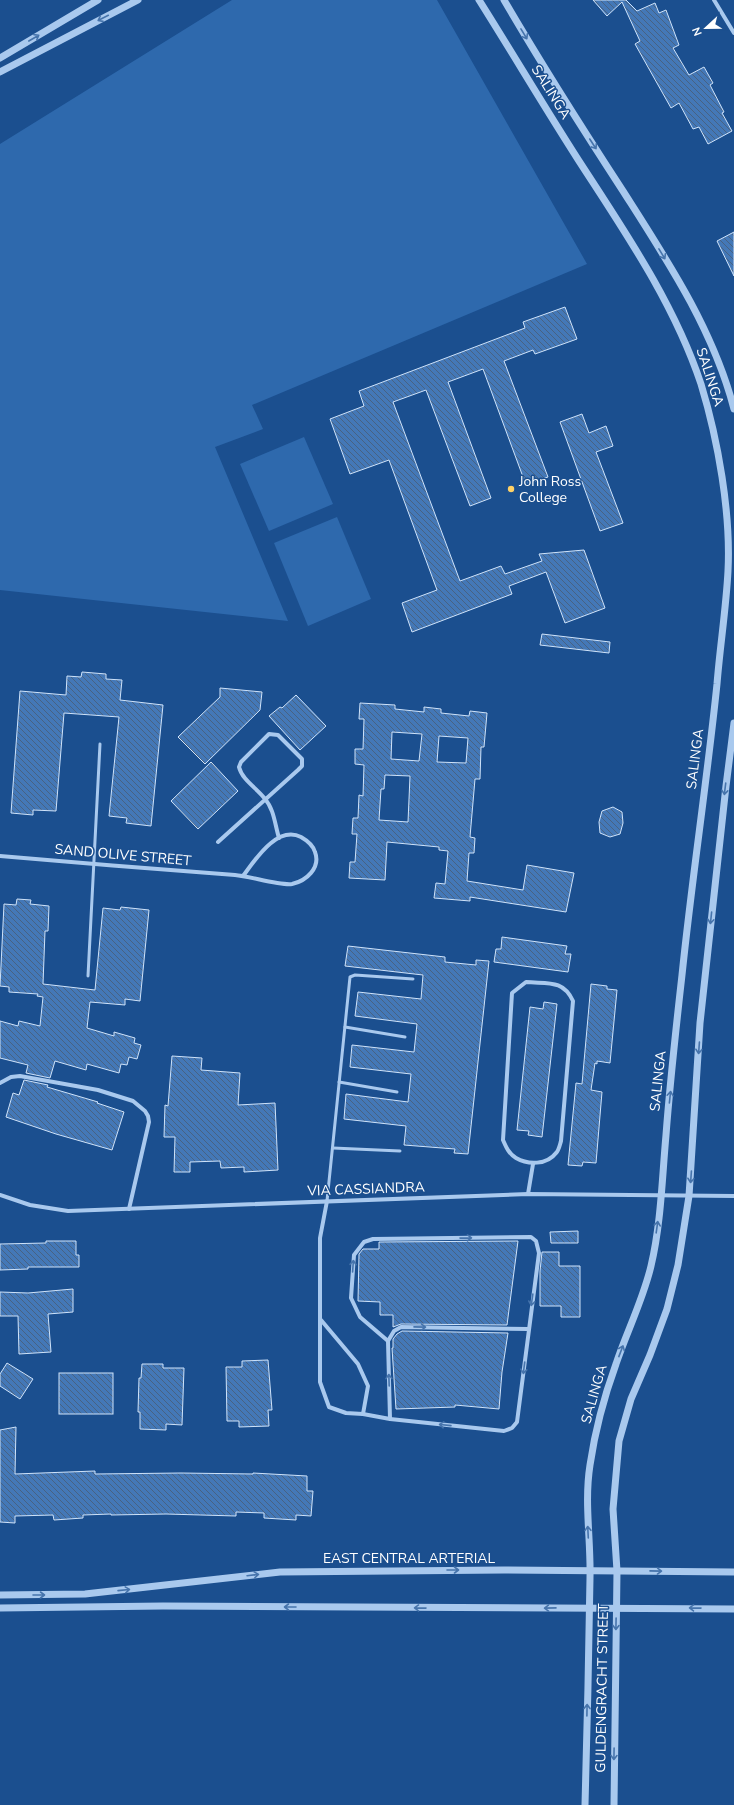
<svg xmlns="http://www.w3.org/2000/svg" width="734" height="1805" viewBox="0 0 734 1805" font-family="'Nunito Sans',sans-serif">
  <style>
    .grass { fill: #2e69ad }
    .building { fill: url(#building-back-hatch); stroke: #cfe3fa; fill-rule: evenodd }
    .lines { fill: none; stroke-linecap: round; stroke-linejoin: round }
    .service { stroke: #a9c9ee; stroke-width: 3 }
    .minor { stroke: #a9c9ee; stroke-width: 4 }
    .tertiary { stroke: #a9c9ee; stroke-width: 7 }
    .oneway { stroke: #4674ac }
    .poi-dot { fill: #ffd166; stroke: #1b4f8f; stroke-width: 1.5 }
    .labels { text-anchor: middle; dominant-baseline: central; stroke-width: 3; stroke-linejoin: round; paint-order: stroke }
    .street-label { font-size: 14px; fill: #fff; stroke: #1b4f8f }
    .poi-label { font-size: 14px; fill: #fff; stroke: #1b4f8f; text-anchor: start }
  </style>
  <defs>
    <pattern id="building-back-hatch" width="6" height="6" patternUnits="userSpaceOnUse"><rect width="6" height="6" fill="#4478b7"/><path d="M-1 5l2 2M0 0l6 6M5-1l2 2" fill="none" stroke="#486282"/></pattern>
  </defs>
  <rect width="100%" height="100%" fill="#1b4f8f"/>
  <g class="grass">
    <polygon points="232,0 437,0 587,264 252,405 263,429 215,447 288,621 0,590 0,144"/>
    <polygon points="304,437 333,504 269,531 240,464"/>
    <polygon points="337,517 371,599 308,626 274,543"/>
  </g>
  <g class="building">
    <polygon points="593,0 626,0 637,11 655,3 659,13 666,10 679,45 673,48 689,75 704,67 713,83 710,85 724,112 722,113 732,131 708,144 699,127 693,129 679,103 671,108 635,44 640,41 622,2 607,16"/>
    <polygon points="734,232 734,276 717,241"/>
    <polygon points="565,307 577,339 535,354 533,350 504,361 548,477 526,485 483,369 448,382 491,498 470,506 426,390 393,402 460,581 501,566 505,574 542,561 539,554 584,550 605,608 565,623 546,572 509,586 512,594 412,632 402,603 437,590 389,460 350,474 330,419 364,406 359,391 525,328 523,322"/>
    <polygon points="582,414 589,433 606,426 613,446 596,452 623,523 600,531 560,422"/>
    <polygon points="542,634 610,642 609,653 540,645"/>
    <polygon points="82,672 106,674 106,679 122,680 120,700 163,705 151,826 126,823 127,818 109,816 119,717 64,713 56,811 33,810 33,815 11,813 20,691 66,695 67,676 81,677"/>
    <polygon points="220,688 262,692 260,710 205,764 178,737 220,697"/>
    <polygon points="296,695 326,726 300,750 269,716 280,707 282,708"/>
    <path d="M360 703 395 705V709L424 712V707L441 709V713L469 716 470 711 487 713 484 747H481L480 779H475L470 837 475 838 474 853H469L467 881 523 890 527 865 574 873 566 912 470 897V901L434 898 436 883 445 884 448 851 439 850V847L387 842 385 880 349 878 350 862H355L357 834H352L353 818H358L359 795 363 796 364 765 355 764V749H363L364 719H359ZM392 732 422 734 419 761 391 759ZM439 736 468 738 466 763 437 762ZM385 775 410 776 408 822 379 820 381 789H384Z"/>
    <polygon points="211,762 238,791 198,829 171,801"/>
    <polygon points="613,807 622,812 623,823 620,834 610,837 600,833 599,822 602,811"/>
    <polygon points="17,899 31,900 30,904 49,906 48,931 45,931 43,984 95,990 103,908 120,910 121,907 149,910 140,1001 125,999 125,1005 90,1002 87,1028 114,1036 114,1032 135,1038 134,1043 141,1045 137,1059 129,1057 127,1065 121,1064 119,1073 87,1064 86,1070 55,1061 50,1078 26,1073 28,1065 0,1058 0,1021 18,1026 19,1021 40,1026 43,997 37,996 38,994 9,992 9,987 0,986 4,904 16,905"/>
    <polygon points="502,937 567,946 565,954 571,954 568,972 494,962 496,949 501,949"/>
    <polygon points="348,946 445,957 445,962 476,965 476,960 489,961 468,1154 454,1153 455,1149 404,1145 406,1126 344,1119 346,1094 408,1102 411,1074 350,1067 352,1045 414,1052 417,1024 355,1016 358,992 421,999 423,975 345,966"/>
    <polygon points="591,984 607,986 607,989 617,990 610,1063 597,1061 597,1064 595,1063 591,1090 602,1092 596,1163 583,1162 582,1166 568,1165 576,1083 582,1084"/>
    <polygon points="544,1002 557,1004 542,1137 528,1135 529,1131 517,1130 530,1007 543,1009"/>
    <polygon points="172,1056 202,1058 201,1070 240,1073 238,1105 275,1103 278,1170 244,1172 244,1167 221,1168 220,1161 190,1162 190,1172 174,1172 175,1137 164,1137 165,1105 168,1106"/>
    <polygon points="24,1080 48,1085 47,1087 98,1102 97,1103 124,1112 112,1150 56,1134 6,1117 13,1093 19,1095"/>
    <polygon points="578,1231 578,1243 551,1243 550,1232"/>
    <polygon points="46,1241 76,1241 76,1255 79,1255 79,1267 28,1267 28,1269 0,1270 0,1244 46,1243"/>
    <polygon points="518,1241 507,1325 401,1324 393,1327 393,1315 380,1315 380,1302 358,1301 359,1254 363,1249 379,1249 379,1242"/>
    <polygon points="542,1252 559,1252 559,1266 580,1266 580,1317 561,1317 561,1306 540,1306 540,1271"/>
    <polygon points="73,1289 73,1312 48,1314 51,1352 19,1354 18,1316 0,1316 0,1292 28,1293"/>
    <polygon points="402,1331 508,1333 502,1372 499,1409 455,1405 455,1407 396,1409 392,1348 393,1348 393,1339 397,1334"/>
    <polygon points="268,1360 272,1410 268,1410 269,1426 239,1427 239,1421 227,1421 226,1367 242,1367 242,1361"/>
    <polygon points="7,1363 33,1379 20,1399 0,1386 0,1374"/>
    <polygon points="142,1364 163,1364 163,1368 184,1368 182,1425 166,1424 166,1430 140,1429 140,1412 138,1412 139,1378 141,1378"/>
    <rect x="59" y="1373" width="54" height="41"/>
    <polygon points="16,1427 15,1474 95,1471 95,1474 181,1473 253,1474 253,1473 307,1476 307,1491 313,1491 311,1516 296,1515 296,1520 264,1518 264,1513 236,1512 236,1516 166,1514 111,1515 111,1514 83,1515 83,1518 54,1520 53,1515 15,1516 15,1523 0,1522 0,1430"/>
  </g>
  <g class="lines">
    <g class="service">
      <polyline points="88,976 100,744"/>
      <polyline points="345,1027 405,1037"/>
      <polyline points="339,1082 397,1092"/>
      <polyline points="333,1148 400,1151"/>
      <polyline points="327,1201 350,977 355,975 413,979"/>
    </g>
    <g class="minor">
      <polyline points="714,0 734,33"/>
      <path d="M218 842 298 770 302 766V759L278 735 269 734 241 762 239 767C242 780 258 789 265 799 274 809 275 825 279 838"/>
      <path d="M0 856C78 863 157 869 235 875 249 876 281 886 292 884 306 881 321 868 315 852 313 845 308 841 301 837 277 825 255 860 243 876"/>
      <path d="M526 982C547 984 563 979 573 1001L561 1141C560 1144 559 1150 556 1153 547 1165 528 1165 516 1158 509 1154 506 1147 503 1140L512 993Z"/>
      <polyline points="0,1083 11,1077 20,1076 98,1090 133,1101 145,1111 148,1116 149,1122 129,1209"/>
      <polyline points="528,1194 533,1164"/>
      <polyline points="0,1195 30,1205 68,1211 528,1194 734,1196"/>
      <polyline points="321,1320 358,1364 368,1386 363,1414 346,1413 329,1407 320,1382 320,1238 327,1201"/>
      <polyline points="388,1341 394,1331 401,1327 528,1329"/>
      <polyline points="363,1414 390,1419 504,1431 512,1428 517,1422 539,1253 536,1241 531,1237 373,1239 364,1242 354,1255 351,1298 360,1317 388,1341 390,1419"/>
    </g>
    <g class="tertiary">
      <path d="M479 0C513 54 545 108 579 161 625 232 674 303 701 384 718 440 731 513 728 571 726 609 720 646 717 684 707 781 692 878 682 975 676 1028 670 1082 666 1135 662 1179 661 1224 651 1266 643 1300 627 1331 616 1364 604 1397 595 1431 590 1465 584 1503 591 1540 590 1578 589 1654 587 1729 585 1805"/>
      <path d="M504 0C542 65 582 128 623 191 667 260 713 329 734 409"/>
      <polyline points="0,58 98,0"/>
      <polyline points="0,72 138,0"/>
      <polyline points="0,1595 85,1594 280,1572 504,1570 734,1572"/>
      <polyline points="0,1608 163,1606 734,1609"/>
      <polyline points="614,1805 617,1571 613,1509 619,1441 631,1399 650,1355 667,1309 678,1265 689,1196 700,1023 726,786 734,723"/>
    </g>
  </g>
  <defs><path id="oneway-shaft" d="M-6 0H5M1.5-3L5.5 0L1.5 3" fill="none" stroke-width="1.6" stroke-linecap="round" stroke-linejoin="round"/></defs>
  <g class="oneway">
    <use href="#oneway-shaft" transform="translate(103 18) rotate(153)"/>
    <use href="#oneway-shaft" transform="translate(524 34) rotate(59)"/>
    <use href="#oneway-shaft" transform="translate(34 38) rotate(-30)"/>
    <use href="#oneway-shaft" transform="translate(593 144) rotate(57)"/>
    <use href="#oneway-shaft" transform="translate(662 254) rotate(59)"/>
    <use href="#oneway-shaft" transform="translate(725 789) rotate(97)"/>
    <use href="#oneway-shaft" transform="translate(711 918) rotate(96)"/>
    <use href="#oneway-shaft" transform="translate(699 1048) rotate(94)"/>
    <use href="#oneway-shaft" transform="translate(670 1097) rotate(-84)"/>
    <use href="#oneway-shaft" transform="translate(691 1177) rotate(94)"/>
    <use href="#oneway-shaft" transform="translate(657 1227) rotate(-82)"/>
    <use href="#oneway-shaft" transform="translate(466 1238) rotate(-1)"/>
    <use href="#oneway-shaft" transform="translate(353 1266) rotate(-86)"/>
    <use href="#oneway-shaft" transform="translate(532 1300) rotate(98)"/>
    <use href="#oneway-shaft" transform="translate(420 1327) rotate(1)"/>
    <use href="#oneway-shaft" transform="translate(621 1351) rotate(-69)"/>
    <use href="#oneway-shaft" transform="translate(524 1368) rotate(97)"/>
    <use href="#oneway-shaft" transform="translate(389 1380) rotate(-92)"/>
    <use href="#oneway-shaft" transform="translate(445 1425) rotate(-174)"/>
    <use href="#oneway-shaft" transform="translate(588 1532) rotate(-93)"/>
    <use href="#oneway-shaft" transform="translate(453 1570)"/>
    <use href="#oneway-shaft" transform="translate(656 1571) rotate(1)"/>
    <use href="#oneway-shaft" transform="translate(253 1575) rotate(-7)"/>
    <use href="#oneway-shaft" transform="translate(124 1590) rotate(-6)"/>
    <use href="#oneway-shaft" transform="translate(39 1595)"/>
    <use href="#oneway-shaft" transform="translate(290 1607) rotate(-180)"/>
    <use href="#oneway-shaft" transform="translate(420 1608) rotate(-179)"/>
    <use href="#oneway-shaft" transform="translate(550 1608) rotate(179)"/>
    <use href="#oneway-shaft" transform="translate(695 1608) rotate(-179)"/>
    <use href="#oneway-shaft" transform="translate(616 1624) rotate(91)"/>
    <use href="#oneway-shaft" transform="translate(587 1710) rotate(-89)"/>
    <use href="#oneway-shaft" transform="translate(614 1754) rotate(91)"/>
  </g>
  <circle class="poi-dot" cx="511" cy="489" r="4"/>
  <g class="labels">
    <g class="street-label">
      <text transform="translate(551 92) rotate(58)">SALINGA</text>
      <text transform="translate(710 377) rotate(72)">SALINGA</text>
      <text transform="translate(695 759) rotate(-83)">SALINGA</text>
      <text transform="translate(123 855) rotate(5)">SAND OLIVE STREET</text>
      <text transform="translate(658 1081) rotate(-84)">SALINGA</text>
      <text transform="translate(366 1189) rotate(-2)">VIA CASSIANDRA</text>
      <text transform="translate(594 1394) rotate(-74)">SALINGA</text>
      <text x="409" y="1558">EAST CENTRAL ARTERIAL</text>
      <text transform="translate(602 1688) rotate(-89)">GULDENGRACHT STREET</text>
    </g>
    <g class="poi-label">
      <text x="519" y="481">John Ross<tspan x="519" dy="16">College</tspan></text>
    </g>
  </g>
  <g transform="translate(706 28) rotate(248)" stroke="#1b4f8f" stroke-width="3" paint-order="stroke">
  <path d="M0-3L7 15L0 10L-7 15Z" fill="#ffffff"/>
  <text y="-6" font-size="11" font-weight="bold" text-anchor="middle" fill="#ffffff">N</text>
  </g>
</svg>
